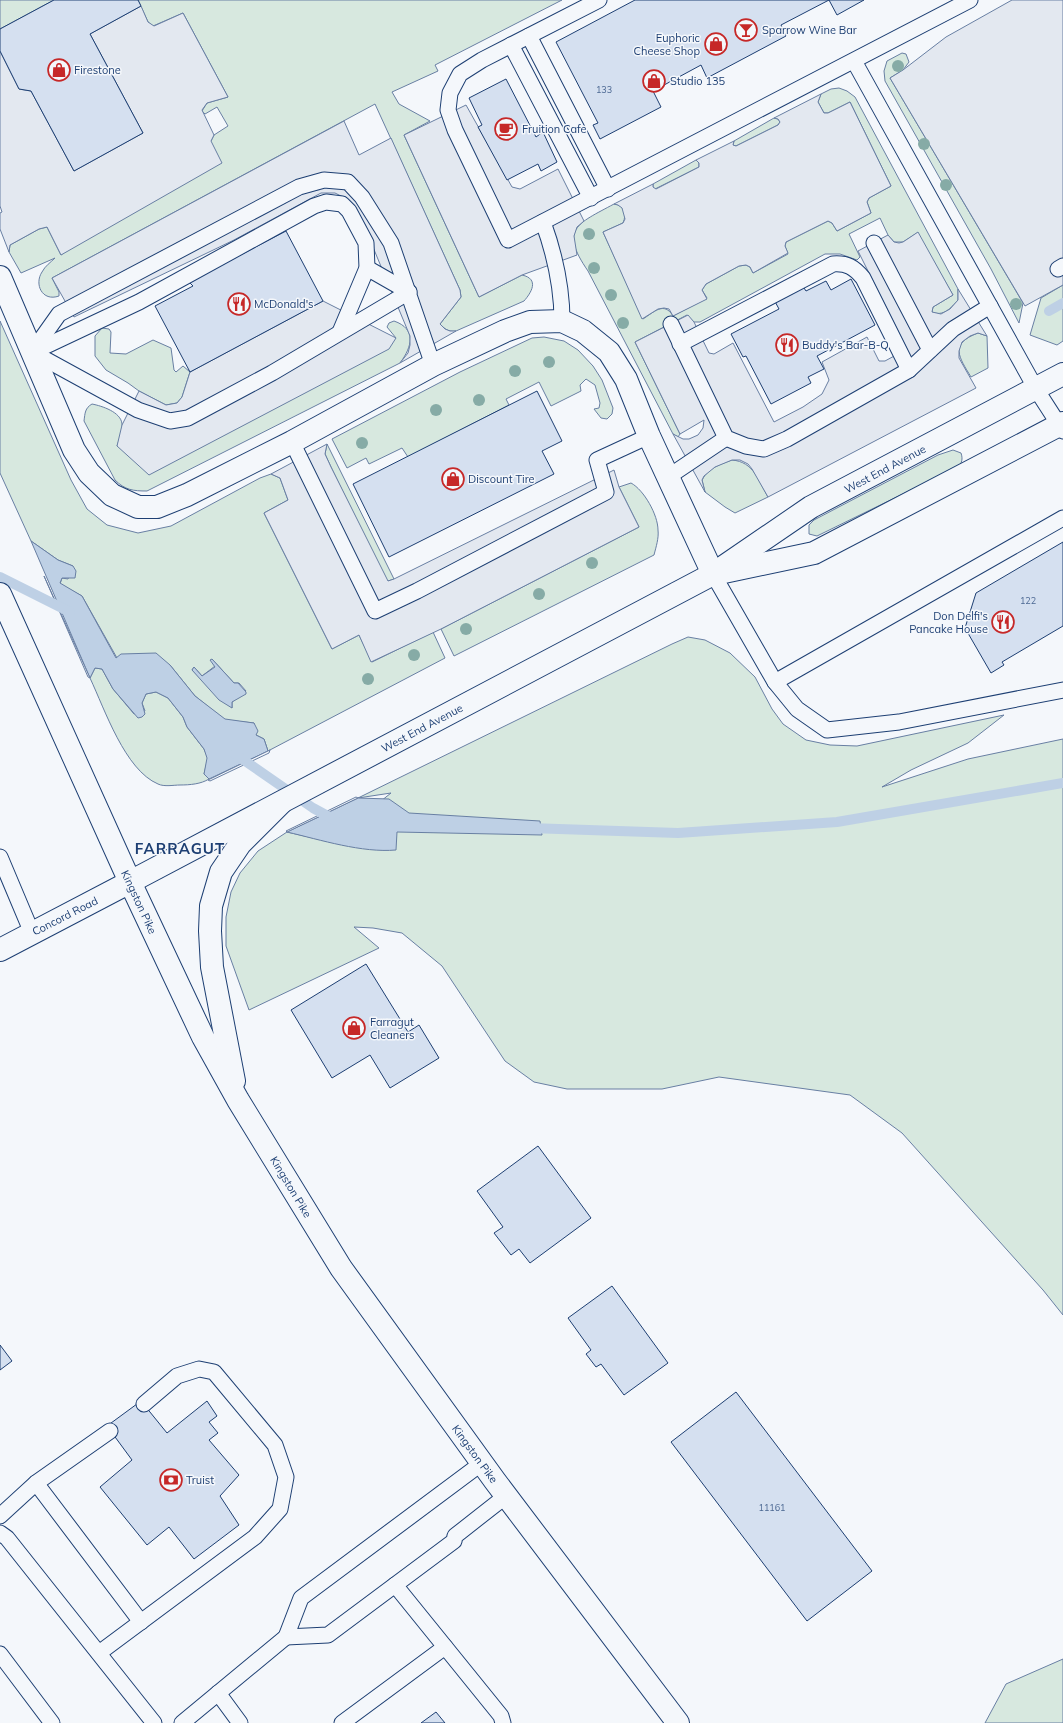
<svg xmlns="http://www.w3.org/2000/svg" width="1063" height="1723" viewBox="0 0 1063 1723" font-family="Mulish,sans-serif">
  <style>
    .green { fill: #d7e8df; stroke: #687fa3; fill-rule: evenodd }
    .parking { fill: #e3e8f0; stroke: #687fa3 }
    .water { fill: #bed0e5; stroke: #687fa3 }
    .pier { fill: #f4f7fb; stroke: #687fa3 }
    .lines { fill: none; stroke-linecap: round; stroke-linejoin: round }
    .stream { stroke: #bed0e5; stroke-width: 10 }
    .building { fill: #d5e0f0; stroke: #1d3f73 }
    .service-casing { stroke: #1d3f73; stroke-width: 17 }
    .minor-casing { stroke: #1d3f73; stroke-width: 24 }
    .tertiary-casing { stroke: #1d3f73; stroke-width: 24 }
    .primary-casing { stroke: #1d3f73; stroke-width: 24 }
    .service { stroke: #f4f7fb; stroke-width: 15 }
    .minor { stroke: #f4f7fb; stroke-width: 22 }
    .tertiary { stroke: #f4f7fb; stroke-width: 22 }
    .primary { stroke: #f4f7fb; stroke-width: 22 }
    .tree { fill: #86aba6 }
    .labels { text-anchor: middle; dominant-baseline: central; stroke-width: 3; stroke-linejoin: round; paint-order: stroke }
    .number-label { font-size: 9px; fill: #4b6792 }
    .poi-label { font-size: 11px; fill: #1d3f73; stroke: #f4f7fb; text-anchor: start }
    .street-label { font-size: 11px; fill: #1d3f73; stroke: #f4f7fb }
    .district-label { font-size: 15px; font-weight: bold; letter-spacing: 1px; fill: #1d3f73; stroke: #f4f7fb }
  </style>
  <rect width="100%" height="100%" fill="#f4f7fb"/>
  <g class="green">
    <polygon points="0,0 54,0 0,29"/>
    <path d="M138 0H562L435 65 438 71 392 92 399 104 430 121 404 135 479 297 522 275C540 279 531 293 524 301L456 331C448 332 445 329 440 324L461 297 460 290 375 104 52 278 59 292V296C42 302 34 284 42 272 45 266 51 262 55 258L21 273 9 252 10 245 39 229 47 227 61 255 211 141 214 135 228 126 217 107 205 114 202 111 207 103 228 97 183 13 153 26 148 22Z"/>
    <polygon points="902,53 906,54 909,62 903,70 890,78 1023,303 1019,323 991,269 885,81 884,71 887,61"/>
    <path d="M839 88 847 91 855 97 958 289V300C951 308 943 317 932 312L933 307 953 295 917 233 903 242H894L888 235 880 218 849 234 860 257 857 260 840 254H825L700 322H694L687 315 635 342 680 434 678 437 673 434 588 271C559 229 577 224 614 204 624 205 627 214 623 223L603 232 643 319C654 312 664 301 673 316L707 298 702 290 706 284 739 266 746 265 750 267 753 273 788 254 785 246 786 242 828 221 832 223 837 231 871 213 867 202 869 198 891 186 850 102 828 113H824L818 102 821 94 831 89Z"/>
    <polygon points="774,118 778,119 780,122 778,125 736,146 733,145 734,141"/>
    <polygon points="696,160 699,163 699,167 655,189 653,187 653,184"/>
    <polygon points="1063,285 1063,341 1057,345 1030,335 1041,298"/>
    <path d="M0 321 71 480 87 509 107 525 138 533 171 526 260 478 271 474 280 478 288 500 264 513 332 649 359 635 372 662 433 632 445 658 268 751 264 739 256 735 254 723 225 720 195 696 170 665 117 658 82 596 60 584 62 578 68 579 73 566 58 560 31 541 0 473ZM212 659 234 683H239L246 691 232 702V708L192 670 194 667 202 676 215 666Z"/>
    <path d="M394 321C417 329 412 347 400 363L147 491C133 491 125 490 115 480L84 421C85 413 85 408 92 404 102 406 121 412 122 424 123 431 119 440 117 446L396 338 387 327 389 323Z"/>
    <polygon points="102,328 109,329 111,332 110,353 126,354 153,340 171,348 174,370 176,372 183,366 190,372 182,397 177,403 166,405 139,391 128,383 106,370 95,356 95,336"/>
    <path d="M978 333 987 336 988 368 971 377C959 357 949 344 978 333Z"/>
    <polygon points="544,337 564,341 578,350 593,366 602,380 613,408 612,414 607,419 601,418 594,409 599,408 600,403 595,385 586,379 580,385 581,391 551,406 539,382 506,399 509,405 408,457 402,448 369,464 366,458 347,468 332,439 460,372 532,338"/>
    <polygon points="327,444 394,579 388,581 385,578 331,467 325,454"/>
    <path d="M953 450 961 453C963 459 962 463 958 467L817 536 809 534V525L814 520 938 455Z"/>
    <path d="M732 460C754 462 758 480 768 497L735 513 725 507 705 492 702 480C708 468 721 464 732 460Z"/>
    <path d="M631 483C644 490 658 515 658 530 659 538 656 547 654 555L454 656 441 629 639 527 619 487Z"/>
    <polygon points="688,637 705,640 730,653 755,677 772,709 783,724 806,740 830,745 857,746 1004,715 968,743 911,770 882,787 968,759 1063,739 1063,1315 1043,1290 902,1133 850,1095 719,1077 662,1089 567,1089 534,1082 505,1061 442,966 402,933 373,928 354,927 379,948 249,1010 226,946 226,917 231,892 240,873 258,851 287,832 344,845 371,809 391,793 358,798 672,644"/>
    <path d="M95 668 102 669 113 689 134 714 145 711 142 703 146 694 156 692 168 698 183 717 187 727 204 749 208 758 204 774 209 779C201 784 190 785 180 785 174 785 164 787 158 784 125 770 105 710 90 678Z"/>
    <polygon points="1063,1659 1063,1723 985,1723 1006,1684"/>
  </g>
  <g class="parking">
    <polygon points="1012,0 1063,0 1063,285 1025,306 890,78 903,70 946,37"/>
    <polygon points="141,6 148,22 154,26 183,13 228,97 207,103 202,110 214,135 211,141 222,163 61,255 47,227 39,229 10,245 9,252 0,229 0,213 2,212 0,206 0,51 19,89 31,91 74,171 143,133 90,34"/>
    <polygon points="821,94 818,102 824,113 828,113 850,102 891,186 869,198 867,202 871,213 837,231 832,223 828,221 786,242 785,246 788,253 753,273 750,267 746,265 739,266 706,284 702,290 707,299 673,316 669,309 664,308 658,309 642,319 603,232 623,223 625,219 622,208 618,205 614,204 653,184 653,187 656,189 699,167 699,163 696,160 734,141 733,145 736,146 778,125 780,122 778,119 774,118"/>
    <polygon points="466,105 512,187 520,189 558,169 584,221 577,227 574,236 577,255 522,275 479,297 404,135"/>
    <polygon points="344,121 359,155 391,138 460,290 461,297 440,324 445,329 450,331 456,331 400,363 408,353 410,345 410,336 360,216 349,200 335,193 321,193 234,240 74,317 52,278"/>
    <polygon points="918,232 953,295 933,307 932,312 941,314 950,309 958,300 958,289 987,336 978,333 970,336 962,342 959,351 959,358 976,388 768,497 752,469 748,464 740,460 732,460 715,467 704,476 702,480 705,492 673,434 683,439 689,439 698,435 703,428 704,420 680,434 635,342 688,315 694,322 709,353 714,354 733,343 774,422 803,407 822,394 829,380 822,362 867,337 879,361 885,361 907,349 858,251 888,235 894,242 899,243 903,242"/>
    <polygon points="323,301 396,338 389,349 149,475 117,446 122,425 139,391 166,405 177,403 182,397 190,372"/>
    <polygon points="327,444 325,454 331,467 388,581 394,579 614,470 619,487 639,527 441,629 371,662 359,635 332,649 264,513 288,500 280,478 271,474"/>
  </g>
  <g class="water">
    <polygon points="31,541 58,560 73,566 76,571 75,578 62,578 60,583 82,596 116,658 121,654 156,653 170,665 195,696 225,719 254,723 258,731 256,735 264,739 268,751 209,779 204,774 207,758 204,749 187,727 183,717 168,698 156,692 146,694 142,703 145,714 142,717 138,718 113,689 102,669 95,668 90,678"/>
    <polygon points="212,659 234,683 238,683 246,692 246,694 232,702 232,708 219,700 192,670 194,667 202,676 215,667 210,660"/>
    <path d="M358 798 389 799 409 813 540 821 542 835 397 832 396 850C362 853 321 840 287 832Z"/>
  </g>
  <g class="pier">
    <polygon points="44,576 90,678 88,677"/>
    <polygon points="270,750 269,753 210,781 208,780"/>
    <polygon points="356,797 358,798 287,832 286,831"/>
  </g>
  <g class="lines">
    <g class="stream">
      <polyline points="1049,311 1063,303"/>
      <polyline points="0,577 70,612"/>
      <polyline points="235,754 313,808 335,820"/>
      <polyline points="529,828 678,833 837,822 1063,783"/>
    </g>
  </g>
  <g class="building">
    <polygon points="54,0 138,0 141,6 90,34 143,133 74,171 31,91 19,89 0,51 0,29"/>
    <polygon points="635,0 829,0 781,25 786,36 707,78 701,65 653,91 661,107 600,139 593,125 598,123 556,42"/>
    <polygon points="829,0 864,0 837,15"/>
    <polygon points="506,79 536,137 543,132 557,162 541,171 538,164 507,180 478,127 482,125 469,98"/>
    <polygon points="286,231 323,301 190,372 155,306 193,286 189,282"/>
    <polygon points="851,279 875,325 817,356 824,369 808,377 811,383 771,404 746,356 743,357 731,334 779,309 772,296 800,282 806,291 826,281 831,290"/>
    <polygon points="537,391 562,441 542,451 554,474 389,557 353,484"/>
    <polygon points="1063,542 1063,626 1002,662 1004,665 991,673 965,628 976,593"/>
    <polygon points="366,964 408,1032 419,1025 439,1058 390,1088 370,1055 332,1078 291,1010"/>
    <polygon points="538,1146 591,1218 530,1263 519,1249 511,1255 494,1233 503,1227 477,1191"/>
    <polygon points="612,1286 668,1363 624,1395 601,1364 596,1367 586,1354 591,1350 568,1318"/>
    <polygon points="0,1345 12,1361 0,1370"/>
    <polygon points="736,1392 872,1571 807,1621 671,1442"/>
    <polygon points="141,1401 167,1433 207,1401 217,1416 209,1422 218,1433 209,1440 239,1475 220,1496 239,1525 194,1559 169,1527 147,1545 100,1487 132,1460 107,1426"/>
    <polygon points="436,1712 445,1723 421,1723"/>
  </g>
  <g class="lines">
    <g class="service-casing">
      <g id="service">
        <polyline points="599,0 482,60 460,74 450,93 448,110 455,130 508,240 970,0"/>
        <polyline points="529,36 608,189"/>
        <polyline points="511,45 591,198"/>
        <polyline points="854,61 1036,389 1063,431"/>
        <path d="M543 222C555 255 562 286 562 321"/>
        <polyline points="874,243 930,350"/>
        <polyline points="367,268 409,292"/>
        <polyline points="1058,269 1063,266"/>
        <polyline points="671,324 726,438 746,446 764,449 787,439 909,370 953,329 990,306"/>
        <path d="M680 344 833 264C847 263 854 267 863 278L909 370"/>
        <polyline points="32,352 59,314 299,187 324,180 348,182 362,197 391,243 433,365"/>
        <polyline points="32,352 138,410 170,421 188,418 272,373 409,292"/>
        <polyline points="33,352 139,302 314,206 326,202 342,204 349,211 366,243 367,268 340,332"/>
        <polyline points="292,442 375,611 417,591 606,492 597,460 649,436"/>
        <polyline points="668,477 726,438"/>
        <polyline points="713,574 775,682 797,709 827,730 899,722 1063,690"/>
        <polyline points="775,682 1063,518"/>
        <polyline points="0,857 32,933"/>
        <polyline points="482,1463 301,1598 286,1637 328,1635 454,1541 455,1536 506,1496"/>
        <polyline points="36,1483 141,1622"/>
        <polyline points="0,1516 36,1483 110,1431"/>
        <polyline points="0,1533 7,1538 154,1723"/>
        <polyline points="395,1585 501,1716 503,1723"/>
        <polyline points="99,1653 255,1537 280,1509 286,1477 275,1445 214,1372 199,1369 177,1376 144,1404"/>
        <polyline points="0,1654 52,1723"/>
        <polyline points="218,1693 240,1723"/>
        <polyline points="182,1723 286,1637"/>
        <polyline points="342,1723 445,1647"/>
      </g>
    </g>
    <g class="minor-casing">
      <g id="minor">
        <polyline points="0,277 74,450 89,473 112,495 138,507 157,507 187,495 292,442 433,365 505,331 530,322 562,321 583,331 609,352 626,379 649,436 713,574"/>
        <polyline points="724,572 814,553 1063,423"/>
        <polyline points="130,882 713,574 811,507 1063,374"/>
      </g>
    </g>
    <g class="tertiary-casing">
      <polyline id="tertiary" points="0,950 130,882"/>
    </g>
    <g class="primary-casing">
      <g id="primary">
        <polyline points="0,594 130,882 203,1037 238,1100 341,1268 495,1481 678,1723"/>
        <polyline points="234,1081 212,967 210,931 211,906 221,872 240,844 281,803"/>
      </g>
    </g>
    <use href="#service" class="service"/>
    <use href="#minor" class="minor"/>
    <use href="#tertiary" class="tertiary"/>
    <use href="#primary" class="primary"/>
  </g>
  <g class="tree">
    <circle cx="898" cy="66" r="6"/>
    <circle cx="924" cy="144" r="6"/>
    <circle cx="946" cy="185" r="6"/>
    <circle cx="589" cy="234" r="6"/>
    <circle cx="594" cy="268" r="6"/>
    <circle cx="611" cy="295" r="6"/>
    <circle cx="1016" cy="304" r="6"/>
    <circle cx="623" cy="323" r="6"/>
    <circle cx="549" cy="362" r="6"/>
    <circle cx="515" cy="371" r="6"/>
    <circle cx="479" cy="400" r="6"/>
    <circle cx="436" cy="410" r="6"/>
    <circle cx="362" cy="443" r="6"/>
    <circle cx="592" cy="563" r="6"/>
    <circle cx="539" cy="594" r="6"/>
    <circle cx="466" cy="629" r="6"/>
    <circle cx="414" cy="655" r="6"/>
    <circle cx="368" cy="679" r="6"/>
  </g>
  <defs>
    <g id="bar-ring" transform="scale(1.15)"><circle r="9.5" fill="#f4f7fb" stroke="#c62828" stroke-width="1.5"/><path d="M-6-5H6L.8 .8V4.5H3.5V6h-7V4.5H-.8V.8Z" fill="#c62828"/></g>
    <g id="shop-ring" transform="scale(1.15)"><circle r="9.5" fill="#f4f7fb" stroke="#c62828" stroke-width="1.5"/><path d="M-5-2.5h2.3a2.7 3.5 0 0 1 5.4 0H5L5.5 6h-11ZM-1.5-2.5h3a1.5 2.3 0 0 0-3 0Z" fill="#c62828"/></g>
    <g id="cafe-ring" transform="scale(1.15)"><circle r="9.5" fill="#f4f7fb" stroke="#c62828" stroke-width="1.5"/><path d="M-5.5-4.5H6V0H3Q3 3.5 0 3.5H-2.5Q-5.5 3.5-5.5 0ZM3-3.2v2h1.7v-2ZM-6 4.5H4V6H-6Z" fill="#c62828"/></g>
    <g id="restaurant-ring" transform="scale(1.15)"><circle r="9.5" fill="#f4f7fb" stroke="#c62828" stroke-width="1.5"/><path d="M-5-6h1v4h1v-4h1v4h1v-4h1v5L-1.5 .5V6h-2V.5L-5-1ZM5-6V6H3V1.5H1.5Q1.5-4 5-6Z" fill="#c62828"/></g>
    <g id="bank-ring" transform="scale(1.15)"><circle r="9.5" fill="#f4f7fb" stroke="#c62828" stroke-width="1.5"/><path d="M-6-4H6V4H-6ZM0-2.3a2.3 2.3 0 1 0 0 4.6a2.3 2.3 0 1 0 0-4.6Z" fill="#c62828"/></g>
  </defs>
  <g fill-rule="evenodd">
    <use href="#bar-ring" x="746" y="30"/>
    <use href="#shop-ring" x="716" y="44"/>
    <use href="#shop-ring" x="59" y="70"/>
    <use href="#shop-ring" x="654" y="81"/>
    <use href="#cafe-ring" x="506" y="129"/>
    <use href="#restaurant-ring" x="239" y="304"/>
    <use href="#restaurant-ring" x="787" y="345"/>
    <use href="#shop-ring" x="453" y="479"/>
    <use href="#restaurant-ring" x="1003" y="622"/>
    <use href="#shop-ring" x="354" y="1028"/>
    <use href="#bank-ring" x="171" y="1480"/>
  </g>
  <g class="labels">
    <g class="number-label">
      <text x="604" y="89">133</text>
      <text x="1028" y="600">122</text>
      <text x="772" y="1507">11161</text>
    </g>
    <g class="poi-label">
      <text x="762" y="30">Sparrow Wine Bar</text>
      <text x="700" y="38" text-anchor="end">Euphoric<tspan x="700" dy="13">Cheese Shop</tspan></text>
      <text x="74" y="70">Firestone</text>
      <text x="670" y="81">Studio 135</text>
      <text x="522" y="129">Fruition Cafe</text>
      <text x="254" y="304">McDonald's</text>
      <text x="802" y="345">Buddy's Bar-B-Q</text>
      <text x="468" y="479">Discount Tire</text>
      <text x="988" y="616" text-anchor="end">Don Delfi's<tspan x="988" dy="13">Pancake House</tspan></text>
      <text x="370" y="1022">Farragut<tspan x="370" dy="13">Cleaners</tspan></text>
      <text x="186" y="1480">Truist</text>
    </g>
    <g class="street-label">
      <text transform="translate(885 469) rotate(-28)">West End Avenue</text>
      <text transform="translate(422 728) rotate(-28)">West End Avenue</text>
      <text transform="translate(139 902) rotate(65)">Kingston Pike</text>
      <text transform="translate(65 916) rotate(-27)">Concord Road</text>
      <text transform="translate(291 1187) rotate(59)">Kingston Pike</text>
      <text transform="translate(475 1454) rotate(54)">Kingston Pike</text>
    </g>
    <g class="district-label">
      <text x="180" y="848">FARRAGUT</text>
    </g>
  </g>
</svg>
